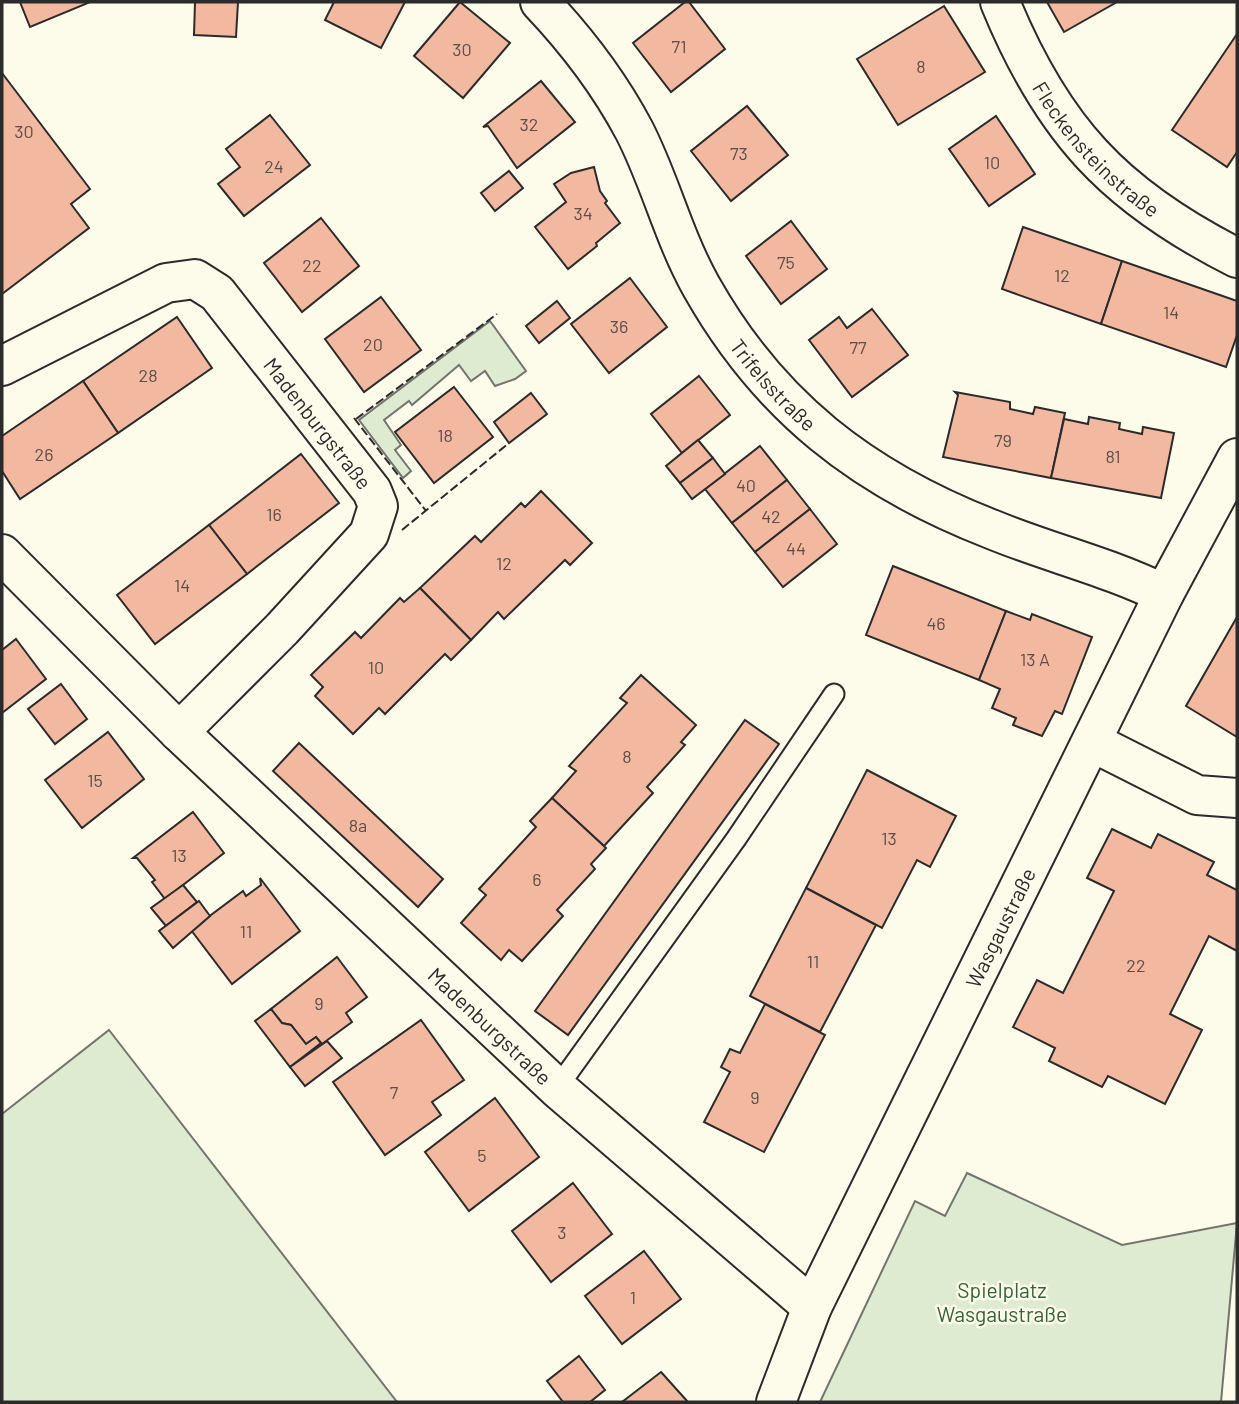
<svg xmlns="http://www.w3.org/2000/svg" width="1239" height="1404" viewBox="0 0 1239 1404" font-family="Barlow,sans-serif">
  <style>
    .green { fill: #deebd1; stroke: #74746e; stroke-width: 2 }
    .building { fill: #f2b8a0; stroke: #2b2b2b; stroke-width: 2 }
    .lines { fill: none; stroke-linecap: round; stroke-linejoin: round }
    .lane-casing { stroke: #2b2b2b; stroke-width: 23 }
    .street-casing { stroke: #2b2b2b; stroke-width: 42 }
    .lane { stroke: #fdfbea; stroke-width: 19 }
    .street { stroke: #fdfbea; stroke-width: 38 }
    .fence { stroke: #2b2b2b; stroke-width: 2; stroke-dasharray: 9 3.5; stroke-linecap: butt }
    .labels { text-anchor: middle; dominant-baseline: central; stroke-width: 5; stroke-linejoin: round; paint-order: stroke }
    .number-label { font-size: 18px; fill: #5d4e48 }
    .street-label { font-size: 21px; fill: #2b2b2b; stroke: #fdfbea }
    .park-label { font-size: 21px; fill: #34623c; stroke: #fdfbea }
  </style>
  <rect width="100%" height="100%" fill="#fdfbea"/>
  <g class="green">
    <polygon points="490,321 526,371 515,379 495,386 485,371 471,381 459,365 412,405 409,401 384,420 401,445 395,450 411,471 403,478 359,420"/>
    <polygon points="109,1030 397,1402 2,1402 2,1114"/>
    <polygon points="967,1173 1122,1245 1237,1223 1221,1402 820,1402 915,1201 945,1216"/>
  </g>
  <g class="building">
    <polygon points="20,2 87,2 88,3 30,27"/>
    <polygon points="195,2 238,2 236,37 194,35"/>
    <polygon points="334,2 405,2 381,48 325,20"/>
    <polygon points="460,2 510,43 463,98 414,56"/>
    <polygon points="685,2 689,2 725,49 671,92 633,43"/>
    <polygon points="1047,2 1117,2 1064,32"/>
    <polygon points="944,6 985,72 898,125 857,59"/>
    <polygon points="1237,34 1237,152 1227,167 1172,130"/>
    <polygon points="2,73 90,189 71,204 89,228 2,294"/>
    <polygon points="541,81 575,122 517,168 488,126 483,127"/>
    <polygon points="747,106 788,155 731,201 691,151"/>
    <polygon points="270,115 310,165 244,216 218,184 240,167 226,149"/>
    <polygon points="996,116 1035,174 989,206 949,149"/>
    <polygon points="594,167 600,191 607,201 605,203 620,223 596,243 597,246 568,269 535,227 566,202 554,184 571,173"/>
    <polygon points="509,171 523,188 495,211 481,193"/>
    <polygon points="321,218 359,266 302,312 264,263"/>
    <polygon points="791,221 827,269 781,304 746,256"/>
    <polygon points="1023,227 1122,261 1101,324 1002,289"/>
    <polygon points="1122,261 1237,301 1237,335 1226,367 1101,324"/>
    <polygon points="630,278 667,327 609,373 571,324"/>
    <polygon points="381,297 421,350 364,392 325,339"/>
    <polygon points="557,301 570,318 539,343 526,326"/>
    <polygon points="872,309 908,355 852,397 809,340 839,317 847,328"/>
    <polygon points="177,317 212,368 118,433 83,381"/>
    <polygon points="699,376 730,415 682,453 651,414"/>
    <polygon points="83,381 118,433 20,499 2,471 2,436"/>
    <polygon points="454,387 493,437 434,483 395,432"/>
    <polygon points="955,392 1010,402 1010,409 1033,414 1035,407 1065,413 1051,478 943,457 958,395"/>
    <polygon points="531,393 547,414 509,443 494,422"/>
    <polygon points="1089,417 1120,423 1119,429 1142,434 1143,427 1174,433 1161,498 1051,478 1064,419 1088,424"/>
    <polygon points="698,440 713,458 680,483 666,466"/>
    <polygon points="760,446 787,480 732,523 705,489"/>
    <polygon points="301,454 339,503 247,574 209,525"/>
    <polygon points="713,458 725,474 692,499 680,483"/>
    <polygon points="787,480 810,509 755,552 732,523"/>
    <polygon points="541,491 592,543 570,565 565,560 504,619 498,612 471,640 420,588 475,536 481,542 521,503 525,507"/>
    <polygon points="810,509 837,544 783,587 755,552"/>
    <polygon points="209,525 247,574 155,644 117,595"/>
    <polygon points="893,566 1006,611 979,680 866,635"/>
    <polygon points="420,588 471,640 451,660 445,654 385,714 379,708 353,734 315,696 323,687 311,675 355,632 361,638 400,598 404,602"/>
    <polygon points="1006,611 1030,620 1032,614 1092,637 1062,714 1055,711 1042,736 1013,725 1016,718 992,708 1000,689 979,680"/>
    <polygon points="1237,617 1237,737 1186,706"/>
    <polygon points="16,639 46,679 2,713 2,650"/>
    <polygon points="641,675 696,725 681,742 685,745 647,787 653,793 604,846 552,798 576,771 569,766 627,703 620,698"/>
    <polygon points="61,684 87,719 55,744 28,709"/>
    <polygon points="745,720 779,744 568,1035 535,1011"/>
    <polygon points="108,732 144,779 82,828 45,780"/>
    <polygon points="299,743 443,879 418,907 273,771"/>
    <polygon points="867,770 956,816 930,867 917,860 882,928 806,888"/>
    <polygon points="552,798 606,848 591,864 595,869 557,910 563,916 522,961 509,950 501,960 461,923 486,895 479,889 536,827 530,821"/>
    <polygon points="193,812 224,853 165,899 152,882 155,880 137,858 133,858"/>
    <polygon points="1112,829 1151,848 1158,834 1214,862 1207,875 1237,890 1237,951 1209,936 1170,1014 1202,1030 1165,1104 1108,1076 1102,1087 1049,1061 1055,1048 1013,1027 1037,980 1063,993 1114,891 1087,878"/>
    <polygon points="260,878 300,931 232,984 191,930 243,891 246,896 261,885"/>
    <polygon points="183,885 197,902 166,926 151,908"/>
    <polygon points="806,888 876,925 820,1032 750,996"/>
    <polygon points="199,901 210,916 173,948 159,931"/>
    <polygon points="337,957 367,997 346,1013 352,1022 322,1044 316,1037 306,1044 291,1025 282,1023 271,1009"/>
    <polygon points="765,1004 825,1035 764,1152 704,1122 730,1072 721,1067 730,1049 740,1053"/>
    <polygon points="271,1009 282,1023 291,1025 306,1044 316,1037 321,1043 290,1067 255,1021"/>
    <polygon points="421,1020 464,1080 432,1102 441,1115 385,1155 333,1082"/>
    <polygon points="327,1041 342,1058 305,1086 290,1067"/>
    <polygon points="495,1098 539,1157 469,1211 425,1152"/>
    <polygon points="573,1183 612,1234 551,1282 512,1231"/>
    <polygon points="644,1251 681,1299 622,1344 585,1296"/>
    <polygon points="579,1356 605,1390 590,1402 563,1402 547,1381"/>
    <polygon points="661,1372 688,1402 622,1402"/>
  </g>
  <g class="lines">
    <g class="lane-casing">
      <polyline id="lane" points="557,1088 736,839 834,694"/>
    </g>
    <g class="street-casing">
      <g id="street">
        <path id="s1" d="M540 2C576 40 609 83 634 130 660 180 673 236 701 286 769 407 863 479 991 529 1049 553 1107 566 1164 594"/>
        <path id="s2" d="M1000 2C1052 129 1114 196 1237 258"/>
        <path id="s3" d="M2 366 166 283 195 279 217 293 372 491 378 506 369 534 282 629 179 732"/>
        <path id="s4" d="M2 554 179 732 557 1088 812 1307"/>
        <polyline points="1094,743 1197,795 1237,798"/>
        <path id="s5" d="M776 1402 812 1307 1164 594 1237 458"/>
      </g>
    </g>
    <use href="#lane" class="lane"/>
    <use href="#street" class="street"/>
    <g class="fence">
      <polyline points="354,418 426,511"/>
      <polyline points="356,419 497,314"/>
      <polyline points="402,530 509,443"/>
    </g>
  </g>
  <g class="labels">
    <g class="number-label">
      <text x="679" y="46">71</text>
      <text x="462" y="49">30</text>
      <text x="921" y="66">8</text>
      <text x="529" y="124">32</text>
      <text x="24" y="131">30</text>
      <text x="739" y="153">73</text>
      <text x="992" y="162">10</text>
      <text x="274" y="166">24</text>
      <text x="583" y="213">34</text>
      <text x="786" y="262">75</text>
      <text x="312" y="265">22</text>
      <text x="1062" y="275">12</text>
      <text x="1171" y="312">14</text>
      <text x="619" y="326">36</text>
      <text x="373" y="344">20</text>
      <text x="858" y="347">77</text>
      <text x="148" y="375">28</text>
      <text x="445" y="435">18</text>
      <text x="1003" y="440">79</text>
      <text x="44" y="454">26</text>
      <text x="1113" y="456">81</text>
      <text x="746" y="485">40</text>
      <text x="274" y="514">16</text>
      <text x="771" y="516">42</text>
      <text x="796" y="548">44</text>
      <text x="504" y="563">12</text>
      <text x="182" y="585">14</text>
      <text x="936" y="623">46</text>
      <text x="1035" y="659">13 A</text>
      <text x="376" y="667">10</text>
      <text x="627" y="756">8</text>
      <text x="95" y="780">15</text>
      <text x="358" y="825">8a</text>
      <text x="889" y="838">13</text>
      <text x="179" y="855">13</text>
      <text x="537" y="879">6</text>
      <text x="246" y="931">11</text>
      <text x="813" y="961">11</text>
      <text x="1136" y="965">22</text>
      <text x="319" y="1003">9</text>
      <text x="394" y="1092">7</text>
      <text x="755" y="1097">9</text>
      <text x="482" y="1155">5</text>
      <text x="562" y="1232">3</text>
      <text x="633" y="1297">1</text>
    </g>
    <g class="street-label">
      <text stroke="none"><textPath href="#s2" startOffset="178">Fleckensteinstraße</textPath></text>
      <text stroke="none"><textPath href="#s1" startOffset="452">Trifelsstraße</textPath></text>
      <text stroke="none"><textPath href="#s3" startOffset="404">Madenburgstraße</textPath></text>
      <text stroke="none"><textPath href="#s5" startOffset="525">Wasgaustraße</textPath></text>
      <text stroke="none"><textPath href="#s4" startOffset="679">Madenburgstraße</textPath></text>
    </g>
    <g class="park-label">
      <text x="1002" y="1289">Spielplatz<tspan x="1002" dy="24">Wasgaustraße</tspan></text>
    </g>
  </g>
  <rect width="1239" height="1404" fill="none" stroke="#2b2b2b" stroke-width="7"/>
</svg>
